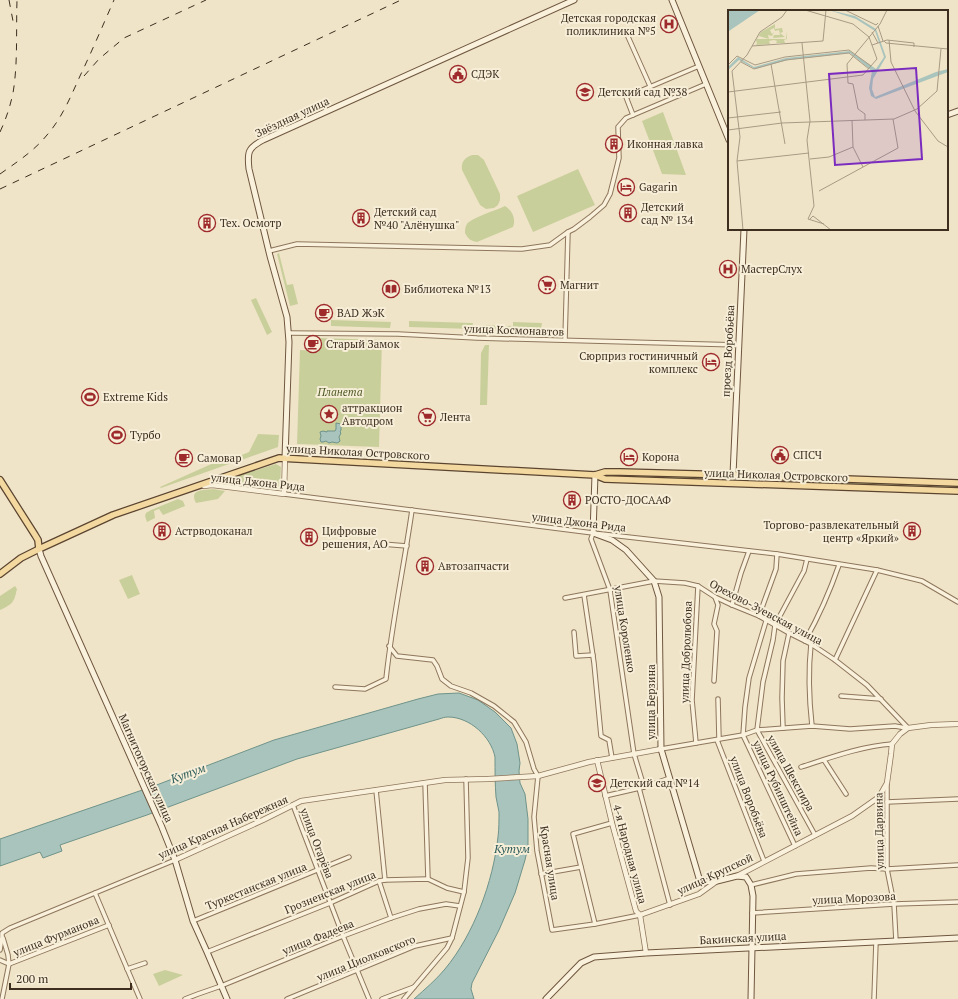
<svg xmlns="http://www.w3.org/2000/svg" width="958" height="999" viewBox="0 0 958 999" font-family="'PT Serif',serif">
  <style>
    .green { fill: #c9cf9b }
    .water { fill: #a9c4bc; stroke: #6f938a }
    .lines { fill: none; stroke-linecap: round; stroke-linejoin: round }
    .minor-casing { stroke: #8d765c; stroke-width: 5.5 }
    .tertiary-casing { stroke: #8d765c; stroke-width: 6 }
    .secondary-casing { stroke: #6f573f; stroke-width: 7 }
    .primary-casing { stroke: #5b4430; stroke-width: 8 }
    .minor { stroke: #faf1dc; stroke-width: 3.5 }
    .tertiary { stroke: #faf1dc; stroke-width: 4.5 }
    .secondary { stroke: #faf1dc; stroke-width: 5 }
    .primary { stroke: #f3d9a0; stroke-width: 5.5 }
    .rail { stroke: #3d2e20; stroke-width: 1; stroke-dasharray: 7 7; stroke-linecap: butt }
    .labels { text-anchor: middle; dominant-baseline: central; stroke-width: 4; stroke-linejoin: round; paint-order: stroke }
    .poi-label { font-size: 11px; fill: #3d2e20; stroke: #f7eed8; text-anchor: start }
    .street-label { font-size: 11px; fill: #3d2e20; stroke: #f7eed8 }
    .park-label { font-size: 11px; font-style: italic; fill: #4d5a26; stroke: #f7eed8 }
    .water-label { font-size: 12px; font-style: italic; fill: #2f5d5a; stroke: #f7eed8 }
    .inset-river { fill: none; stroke: #a9c4bc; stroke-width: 2 }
    .inset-road { fill: none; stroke: #a89b85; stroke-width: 1 }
    .view { fill: #7b2cbf; fill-opacity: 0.15; stroke: #7b2cbf; stroke-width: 2 }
    .inset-edge { fill: none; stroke: #3d2e20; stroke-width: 2 }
  </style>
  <rect width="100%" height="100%" fill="#f0e4c8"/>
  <g class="green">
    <polygon points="663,112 686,175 662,174 642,121"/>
    <path d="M472 155H478L484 160 500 194V200L498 205 494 208 486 209 480 205 462 170C461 162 464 158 472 155Z"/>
    <polygon points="578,169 595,205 533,232 517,196"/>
    <path d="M505 206C513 211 516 219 513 227L477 242C471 241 468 239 465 233 465 230 465 227 467 224 471 218 497 210 505 206Z"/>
    <polygon points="279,253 287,285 293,284 298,304 290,306 277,254"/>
    <polygon points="256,298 272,332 267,335 251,300"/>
    <polygon points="331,320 391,322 390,328 331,326"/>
    <polygon points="409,321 473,323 472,329 409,327"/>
    <polygon points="513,322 542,323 541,329 499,328 498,329 484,329 481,325 513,326"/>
    <polygon points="319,338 382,340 379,447 297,444 300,350 319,351"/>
    <polygon points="485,345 489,345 487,405 480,405 481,353"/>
    <polygon points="258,434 279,435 278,447 230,464 227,457 234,458 249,452"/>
    <polygon points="227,457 229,464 161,488 160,487"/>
    <polygon points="276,464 281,467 280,486 277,489 217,482"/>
    <polygon points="604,474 724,477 725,478 723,479 697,479 685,480 605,478 603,475"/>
    <polygon points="785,479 958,485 958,488 785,483 783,481"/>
    <path d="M213 489 225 491 218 499 196 503C195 501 194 499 194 496 195 489 208 490 213 489Z"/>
    <polygon points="178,499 183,501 185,506 163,515 159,509 154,511 155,518 147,522 145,516 146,513 151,510"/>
    <polygon points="132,575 140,594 128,599 119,580"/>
    <path d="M15 586 17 589C14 602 13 604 0 610V596Z"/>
    <polygon points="165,970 183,975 159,986 153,974"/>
  </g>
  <g class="water">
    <polygon points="336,423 341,424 341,430 340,432 341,433 339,437 340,441 339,442 337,443 332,442 329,443 326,441 323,442 321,442 320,439 321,436 320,432 323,431 327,432 327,431 335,431 336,429"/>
    <path d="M459 693 478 700 495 712 511 728 517 744 520 763 519 771 520 783 525 794 528 819V847L525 860 515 893 499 930 472 983 471 989 474 999H414C425 989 436 980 445 969 474 934 493 882 498 837 499 829 499 820 499 812 498 807 497 802 496 797 495 784 495 771 495 757 491 737 470 717 448 717 445 717 442 718 439 719L297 759 147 815 60 845 62 851 43 858 40 852 0 866V839L154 786 274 740 418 699 438 694Z"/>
  </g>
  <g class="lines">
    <g class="minor-casing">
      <g id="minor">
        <polyline points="625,30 650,86"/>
        <polyline points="633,115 626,97 699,66"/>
        <polyline points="269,251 297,244 522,249 550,245 568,232 574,229 590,217 604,205 610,194 619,158 618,127 626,118 706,84"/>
        <polyline points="289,333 398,334 477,338 739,345"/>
        <polyline points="565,340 568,232"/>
        <polyline points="284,494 593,533 777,554 877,570 922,581 958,602"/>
        <polyline points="593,533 591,539 610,590 634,754 644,787"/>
        <polyline points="382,544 407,546"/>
        <polyline points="807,559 804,571 775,625 773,640 763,682 757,730 815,835"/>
        <polyline points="584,595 594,663 601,736 609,740 612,758"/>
        <polyline points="565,598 654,581 685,583 698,586 715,597 732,605 759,616 789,633 811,644 835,660 867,685 908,728"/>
        <polyline points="732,605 741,573 749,551"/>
        <polyline points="759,616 776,569 777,554"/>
        <polyline points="766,621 749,678 745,707 743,735 795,846"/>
        <polyline points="574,632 576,656 593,655"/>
        <path d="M805 641C819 616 830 591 839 565"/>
        <path d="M811 644C808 672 809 699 812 726"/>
        <polyline points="389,646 397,656 433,660 437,666 442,679 451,686 471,693 494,706 514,722 526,742 534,769 538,776 534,817 537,851 552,930 595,924 640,915"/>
        <polyline points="835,660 877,570"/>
        <polyline points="714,681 717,631 714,624 718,605 715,597"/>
        <path d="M335 687 365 689 386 679C392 622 404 566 412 510"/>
        <polyline points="841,696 881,699"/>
        <polyline points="718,699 719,739"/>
        <polyline points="783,728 782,698 783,661 789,633"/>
        <polyline points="717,740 764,861"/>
        <polyline points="696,743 692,700 698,586"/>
        <polyline points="661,749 743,735 757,730 812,726 850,729 895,726 906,728"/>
        <polyline points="824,760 846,794"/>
        <path d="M801 767C829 758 862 746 892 744"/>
        <polyline points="425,783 428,879"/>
        <polyline points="887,784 887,869 894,904 896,941"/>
        <polyline points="639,788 670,905"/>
        <polyline points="376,790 385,880"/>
        <polyline points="605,796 644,787 670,778"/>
        <polyline points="887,802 958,799"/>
        <polyline points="293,805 343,936 369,999"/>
        <polyline points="541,874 581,867"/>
        <polyline points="379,881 391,918"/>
        <polyline points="751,885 796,874 871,868 887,869 958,865"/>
        <polyline points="95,893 140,999"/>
        <polyline points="752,913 894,904 958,902"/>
        <polyline points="193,921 349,857"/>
        <polyline points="595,924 573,834 612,823"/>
        <polyline points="0,950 2,937 2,933 10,928 175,860"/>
        <polyline points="207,952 330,903 379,881 385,880 428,879 447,888 464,892"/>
        <polyline points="0,960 9,964 109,925"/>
        <polyline points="127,969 145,963"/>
        <polyline points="2,999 9,964 8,955 3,938"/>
        <polyline points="185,999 198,994 221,986 343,936 391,918 419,909 446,904 460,906"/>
        <polyline points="287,999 415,946 452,938"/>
        <polyline points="382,999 414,987"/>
        <polyline points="404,999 447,948 452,938 464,892 468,858 466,779"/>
        <polyline points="874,999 876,942"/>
      </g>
    </g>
    <g class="tertiary-casing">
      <g id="tertiary">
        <polyline points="204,486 212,485 284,494 285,458"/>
        <polyline points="597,760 612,823 636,911 640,915 646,953"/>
        <polyline points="175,860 263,820 301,801 445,780 488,779 538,776 589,762 634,754 661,749"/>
        <polyline points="737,876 852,816 879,797 887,783 891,754 892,744 900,734 908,728 931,725 958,724"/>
        <polyline points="640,915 699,894 717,881"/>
      </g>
    </g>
    <g class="secondary-casing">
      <g id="secondary">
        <polyline points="672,0 729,140"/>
        <polyline points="947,115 958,111"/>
        <path d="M285 458 289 342 287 317 270 256 249 169C247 152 248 148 263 140L574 0"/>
        <polyline points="595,475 593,533 612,540 626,550 654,581 659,597 661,749 699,878 704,882 717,881 737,876 746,877 751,885 753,896 751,999"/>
        <polyline points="733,475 744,229"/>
        <polyline points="39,549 41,556 161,825 175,860 193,921 207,952 227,999"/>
        <polyline points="546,999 581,963 594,957 646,953 958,938"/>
      </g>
    </g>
    <g class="primary-casing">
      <g id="primary">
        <polyline points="595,475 605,479 958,491"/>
        <polyline points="0,480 35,535 38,540 39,549"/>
        <polyline points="0,574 21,558 39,549 113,515 279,458 595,475 605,472 620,472 733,475 958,483"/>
      </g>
    </g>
    <use href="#minor" class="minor"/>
    <use href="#tertiary" class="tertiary"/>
    <use href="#secondary" class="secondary"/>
    <use href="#primary" class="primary"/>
    <g class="rail">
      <polyline points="9,0 13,21"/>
      <polyline points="84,76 99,59 124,38 206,0"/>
      <path d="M0 132C6 119 10 107 13 93 18 64 16 30 17 0"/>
      <path d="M0 174C17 162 34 151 47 135 62 118 71 96 80 76 92 51 103 25 114 0"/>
      <polyline points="0,189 401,0"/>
    </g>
  </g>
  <defs>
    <g id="hospital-ring" transform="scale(0.9)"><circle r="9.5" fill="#f7eed8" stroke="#9e2a2b" stroke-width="1.5"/><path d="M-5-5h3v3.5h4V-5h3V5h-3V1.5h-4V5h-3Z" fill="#9e2a2b"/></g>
    <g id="civic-ring" transform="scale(0.9)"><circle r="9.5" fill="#f7eed8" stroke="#9e2a2b" stroke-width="1.5"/><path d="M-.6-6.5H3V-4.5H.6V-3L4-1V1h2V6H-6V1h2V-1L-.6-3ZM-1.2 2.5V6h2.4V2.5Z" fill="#9e2a2b"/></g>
    <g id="school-ring" transform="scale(0.9)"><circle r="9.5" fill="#f7eed8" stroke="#9e2a2b" stroke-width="1.5"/><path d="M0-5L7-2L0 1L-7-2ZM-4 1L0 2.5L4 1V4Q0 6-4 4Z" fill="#9e2a2b"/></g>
    <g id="building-ring" transform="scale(0.9)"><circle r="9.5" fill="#f7eed8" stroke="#9e2a2b" stroke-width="1.5"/><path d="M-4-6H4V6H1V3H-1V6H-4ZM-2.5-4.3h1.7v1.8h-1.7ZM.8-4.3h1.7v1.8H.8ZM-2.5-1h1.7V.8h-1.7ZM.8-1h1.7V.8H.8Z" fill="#9e2a2b"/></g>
    <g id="hotel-ring" transform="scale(0.9)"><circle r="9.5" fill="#f7eed8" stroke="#9e2a2b" stroke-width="1.5"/><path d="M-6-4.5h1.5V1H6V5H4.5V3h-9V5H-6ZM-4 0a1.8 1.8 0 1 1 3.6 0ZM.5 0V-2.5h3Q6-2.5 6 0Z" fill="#9e2a2b"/></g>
    <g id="supermarket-ring" transform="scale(0.9)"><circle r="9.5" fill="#f7eed8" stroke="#9e2a2b" stroke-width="1.5"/><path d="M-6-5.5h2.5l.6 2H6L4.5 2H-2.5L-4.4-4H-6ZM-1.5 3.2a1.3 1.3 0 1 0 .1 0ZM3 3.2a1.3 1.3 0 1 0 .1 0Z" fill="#9e2a2b"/></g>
    <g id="library-ring" transform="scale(0.9)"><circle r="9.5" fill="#f7eed8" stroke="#9e2a2b" stroke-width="1.5"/><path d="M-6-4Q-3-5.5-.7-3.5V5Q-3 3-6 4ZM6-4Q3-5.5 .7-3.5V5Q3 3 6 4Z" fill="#9e2a2b"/></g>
    <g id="cafe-ring" transform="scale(0.9)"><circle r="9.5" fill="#f7eed8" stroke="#9e2a2b" stroke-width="1.5"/><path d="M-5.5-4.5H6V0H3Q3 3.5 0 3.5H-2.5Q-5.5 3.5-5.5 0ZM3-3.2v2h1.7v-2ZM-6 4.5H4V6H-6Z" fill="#9e2a2b"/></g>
    <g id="stadium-ring" transform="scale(0.9)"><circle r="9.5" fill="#f7eed8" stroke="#9e2a2b" stroke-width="1.5"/><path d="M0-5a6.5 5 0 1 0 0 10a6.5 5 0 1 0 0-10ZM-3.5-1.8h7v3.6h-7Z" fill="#9e2a2b"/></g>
    <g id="sight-ring" transform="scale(0.9)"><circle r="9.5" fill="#f7eed8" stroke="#9e2a2b" stroke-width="1.5"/><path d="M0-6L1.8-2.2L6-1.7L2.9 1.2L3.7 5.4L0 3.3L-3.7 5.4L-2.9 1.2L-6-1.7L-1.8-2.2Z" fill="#9e2a2b"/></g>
  </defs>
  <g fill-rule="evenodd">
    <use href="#hospital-ring" x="669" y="24"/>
    <use href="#civic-ring" x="458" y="74"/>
    <use href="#school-ring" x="585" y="92"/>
    <use href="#building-ring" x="614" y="144"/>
    <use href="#hotel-ring" x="626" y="187"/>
    <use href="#building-ring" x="628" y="213"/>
    <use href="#building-ring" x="361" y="218"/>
    <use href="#building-ring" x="207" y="223"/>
    <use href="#hospital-ring" x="728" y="269"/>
    <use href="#supermarket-ring" x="547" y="285"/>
    <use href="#library-ring" x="391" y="289"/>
    <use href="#cafe-ring" x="324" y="313"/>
    <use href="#cafe-ring" x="313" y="344"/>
    <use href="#hotel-ring" x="711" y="362"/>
    <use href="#stadium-ring" x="90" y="397"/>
    <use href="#sight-ring" x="329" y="414"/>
    <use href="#supermarket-ring" x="427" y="417"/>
    <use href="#stadium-ring" x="117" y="435"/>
    <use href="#civic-ring" x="780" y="455"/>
    <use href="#hotel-ring" x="629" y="457"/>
    <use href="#cafe-ring" x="184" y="458"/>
    <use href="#building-ring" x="572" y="500"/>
    <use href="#building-ring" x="162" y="531"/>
    <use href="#building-ring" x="912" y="531"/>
    <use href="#building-ring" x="309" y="537"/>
    <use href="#building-ring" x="425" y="566"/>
    <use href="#school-ring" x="597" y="783"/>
  </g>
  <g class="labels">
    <g class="poi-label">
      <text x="656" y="18" text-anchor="end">Детская городская<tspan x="656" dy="13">поликлиника №5</tspan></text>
      <text x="471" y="74">СДЭК</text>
      <text x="598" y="92">Детский сад №38</text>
      <text x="627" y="144">Иконная лавка</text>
      <text x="639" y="187">Gagarin</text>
      <text x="641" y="207">Детский<tspan x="641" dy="13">сад № 134</tspan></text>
      <text x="374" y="212">Детский сад<tspan x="374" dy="13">№40 "Алёнушка"</tspan></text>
      <text x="220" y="223">Тех. Осмотр</text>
      <text x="741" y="269">МастерСлух</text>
      <text x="560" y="285">Магнит</text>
      <text x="404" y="289">Библиотека №13</text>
      <text x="337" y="313">BAD ЖэК</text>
      <text x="326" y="344">Старый Замок</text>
      <text x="698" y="356" text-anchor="end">Сюрприз гостиничный<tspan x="698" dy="13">комплекс</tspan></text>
      <text x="103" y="397">Extreme Kids</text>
      <text x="342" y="408">аттракцион<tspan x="342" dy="13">Автодром</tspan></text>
      <text x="440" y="417">Лента</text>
      <text x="130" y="435">Турбо</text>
      <text x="793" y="455">СПСЧ</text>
      <text x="642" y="457">Корона</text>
      <text x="197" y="458">Самовар</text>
      <text x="585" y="500">РОСТО-ДОСААФ</text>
      <text x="899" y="525" text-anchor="end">Торгово-развлекательный<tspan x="899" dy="13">центр «Яркий»</tspan></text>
      <text x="175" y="531">Астрводоканал</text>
      <text x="322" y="531">Цифровые<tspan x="322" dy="13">решения, АО</tspan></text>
      <text x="438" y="566">Автозапчасти</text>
      <text x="610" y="783">Детский сад №14</text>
    </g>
    <g class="street-label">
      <text transform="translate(292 117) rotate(-25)">Звёздная улица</text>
      <text transform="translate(514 330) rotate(2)">улица Космонавтов</text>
      <text transform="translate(728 351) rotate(-87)">проезд Воробьёва</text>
      <text transform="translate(358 452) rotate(3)">улица Николая Островского</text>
      <text transform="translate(776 475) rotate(2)">улица Николая Островского</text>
      <text transform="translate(258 482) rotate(6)">улица Джона Рида</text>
      <text transform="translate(579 522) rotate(7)">улица Джона Рида</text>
      <text transform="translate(766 612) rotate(28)">Орехово-Зуевская улица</text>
      <text transform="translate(625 629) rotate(81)">улица Короленко</text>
      <text transform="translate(686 652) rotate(-88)">улица Добролюбова</text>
      <text transform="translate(651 702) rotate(-90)">улица Берзина</text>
      <text transform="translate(146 768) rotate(66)">Магнитогорская улица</text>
      <text transform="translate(791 773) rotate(61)">улица Шекспира</text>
      <text transform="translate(778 788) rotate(65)">улица Рубинштейна</text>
      <text transform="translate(749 797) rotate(69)">улица Воробьёва</text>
      <text transform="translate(223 827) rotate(-24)">улица Красная Набережная</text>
      <text transform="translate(879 831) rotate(-91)">улица Дарвина</text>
      <text transform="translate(317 843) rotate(69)">улица Огарёва</text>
      <text transform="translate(630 854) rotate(75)">4-я Народная улица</text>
      <text transform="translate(550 863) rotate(81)">Красная улица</text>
      <text transform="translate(715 874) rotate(-25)">улица Крупской</text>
      <text transform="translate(256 886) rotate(-22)">Туркестанская улица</text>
      <text transform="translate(330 892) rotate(-22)">Грозненская улица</text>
      <text transform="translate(854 898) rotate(-3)">улица Морозова</text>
      <text transform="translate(56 936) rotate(-22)">улица Фурманова</text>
      <text transform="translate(318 937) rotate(-22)">улица Фадеева</text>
      <text transform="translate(743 938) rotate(-3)">Бакинская улица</text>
      <text transform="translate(366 958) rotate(-22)">улица Циолковского</text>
    </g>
    <g class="park-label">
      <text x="340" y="392">Планета</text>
    </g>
    <g class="water-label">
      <text transform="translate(188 773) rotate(-20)">Кутум</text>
      <text x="512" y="848">Кутум</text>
    </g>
  </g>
  <g transform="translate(728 10)">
    <rect width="220" height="220" fill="#f0e4c8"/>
    <path d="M47 14V19L54 18 55 22 52 23 57 27 45 28 46 25H52L51 20 47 21 46 18 42 20 44 24 46 22 44 26 40 25 41 29 31 26 29 29H58L59 21V29L56 30 57 33H48L49 31 46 30 41 31 42 34 27 35 29 34 28 30 33 22Z" fill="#c9cf9b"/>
    <path d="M0 0H32L1 21ZM101 0 127 6 148 19 158 47 145 69 144 79 147 87 208 62 220 59V62L148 89 143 86 141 78 144 61 122 43 60 50 27 59 11 50 0 60V57L10 47 26 57 58 48 122 41 148 59 156 47 147 21 128 9Z" fill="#a9c4bc"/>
    <path class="inset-river" d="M0 19 29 0"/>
    <path class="inset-road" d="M117 0 148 15 150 13M150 16 155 31M144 22 150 33M161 30 163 52 187 101 210 131 220 137M156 31 158 33 220 39M74 33 82 111 79 130 86 196 80 209 96 214M144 35 159 30 186 33V37M24 36 95 31 98 0M13 52 26 59 58 50 121 43 141 59M43 54 57 134M0 55 9 46 27 55 57 47 121 40 143 56M0 82 135 65 149 49 141 27 125 14 77 0M0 108 53 102M124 110 125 137 135 157M137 110V104L130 99 125 74 120 73 119 54 152 14 159 0M0 120 54 113 166 109 189 99 209 81 213 39M82 149 101 147 125 137M9 151 81 143M91 181 170 138 165 109M82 209 85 206 103 220M15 220 9 151 12 127 4 61 19 45 32 22 54 7 59 0"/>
    <path class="view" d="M188 58 194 149 107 155 101 64Z"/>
    <rect width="220" height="220" class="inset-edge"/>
  </g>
  <path d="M10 983v6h121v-6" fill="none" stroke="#3d2e20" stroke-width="2"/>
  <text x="16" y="983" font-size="12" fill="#3d2e20" stroke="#f7eed8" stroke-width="3" paint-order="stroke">200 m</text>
</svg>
